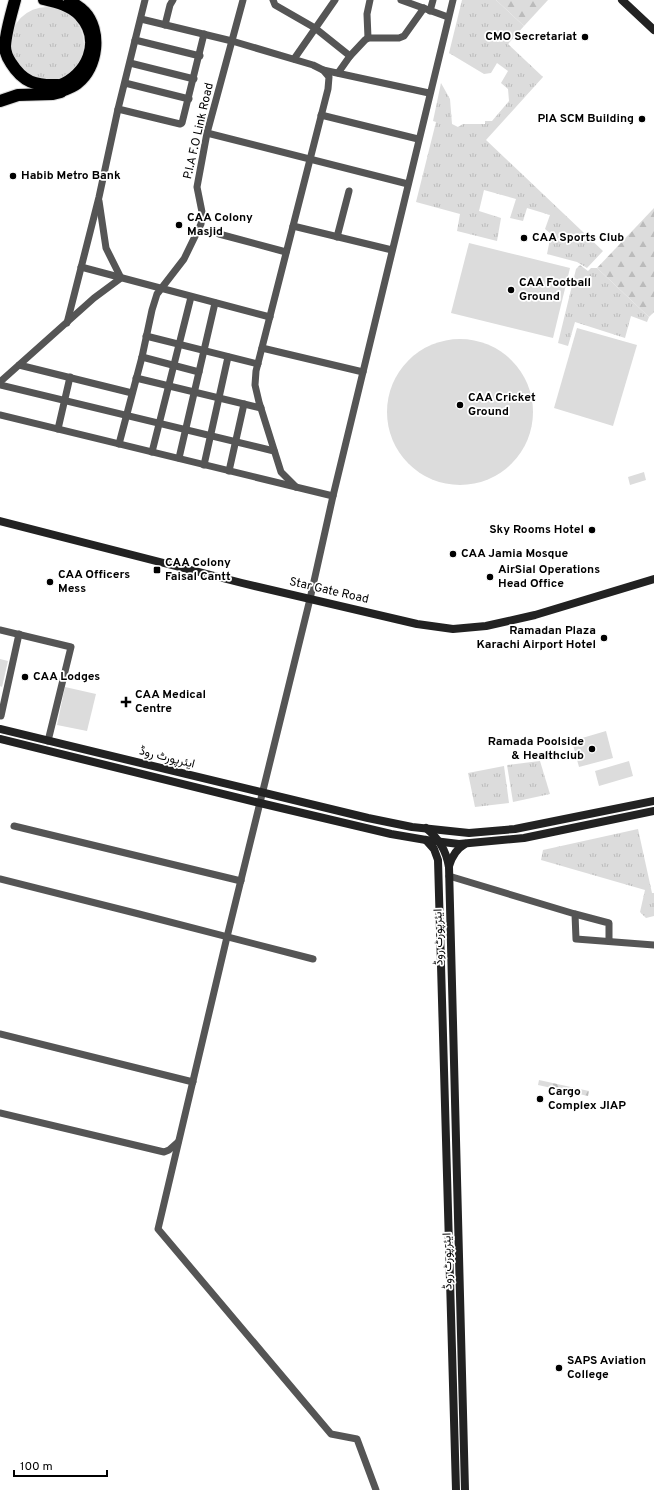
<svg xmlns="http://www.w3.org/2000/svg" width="654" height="1490" viewBox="0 0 654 1490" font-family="Overpass,Vazirmatn,sans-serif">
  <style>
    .grass { fill: url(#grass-tufts) }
    .forest { fill: url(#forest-firs) }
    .park { fill: #dcdcdc }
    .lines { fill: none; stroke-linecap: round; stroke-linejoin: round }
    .primary-casing { stroke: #dbdbdb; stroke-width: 12 }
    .highway-casing { stroke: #dbdbdb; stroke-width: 14 }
    .street { stroke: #555; stroke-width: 7 }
    .secondary { stroke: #222; stroke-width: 8 }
    .primary { stroke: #000; stroke-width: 10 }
    .highway { stroke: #000; stroke-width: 12 }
    .poi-dot { fill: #000; stroke: #fff; stroke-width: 1.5 }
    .labels { text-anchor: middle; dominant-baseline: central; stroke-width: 3.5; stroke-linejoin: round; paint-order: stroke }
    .poi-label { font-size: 12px; font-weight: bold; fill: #000; stroke: #fff; text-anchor: start }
    .street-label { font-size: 12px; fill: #000; stroke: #fff }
  </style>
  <defs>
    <pattern id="grass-tufts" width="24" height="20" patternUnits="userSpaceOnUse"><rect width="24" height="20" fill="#dcdcdc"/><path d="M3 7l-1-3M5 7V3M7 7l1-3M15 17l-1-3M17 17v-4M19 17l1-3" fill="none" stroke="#bbb"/></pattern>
    <pattern id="forest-firs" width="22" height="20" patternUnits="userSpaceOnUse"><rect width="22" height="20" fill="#dcdcdc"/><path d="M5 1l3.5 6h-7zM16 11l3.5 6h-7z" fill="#bbb"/></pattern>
  </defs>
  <rect width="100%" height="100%" fill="#fff"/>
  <g class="grass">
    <polygon points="462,0 496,0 524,26 508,44 543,77 486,140 603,251 587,268 577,262 547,254 551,234 545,229 550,215 527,208 523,221 510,218 516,199 484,190 479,211 501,218 497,241 457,231 460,214 416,202 436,122 433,121 441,83 450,99 452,124 458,127 463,124 485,124 485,121 492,121 509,101 508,89 501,83 508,71 497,63 491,73 484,74 449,53"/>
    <circle cx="47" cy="44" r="37"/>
    <polygon points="580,265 588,271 591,268 597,268 649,317 647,322 631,316 625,338 575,322 568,346 558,343 576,269"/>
    <polygon points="540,761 550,794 513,802 507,765"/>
    <polygon points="504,766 509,803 475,807 468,773"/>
    <polygon points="638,829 652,893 654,893 654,916 646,918 640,912 645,890 541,860 543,850"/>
  </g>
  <g class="forest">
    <polygon points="496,0 548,0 524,26"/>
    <polygon points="654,208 654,312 649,317 597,268"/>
    <polygon points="539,1080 589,1091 588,1096 538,1085"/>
  </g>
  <g class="park">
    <polygon points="469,243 570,268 553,338 451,313"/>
    <polygon points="577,328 637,345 613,426 554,408"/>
    <circle cx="460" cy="412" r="73"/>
    <polygon points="644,472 646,480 630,485 628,477"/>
    <polygon points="0,659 8,661 2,687 0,686"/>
    <polygon points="65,687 96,694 87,731 57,725"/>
    <polygon points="606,731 613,758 579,767 572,741"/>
    <polygon points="629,761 633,776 599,786 595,771"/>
  </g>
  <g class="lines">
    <g class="primary-casing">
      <g id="primary">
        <path d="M43 0C56 3 70 6 79 16 102 41 86 75 58 85"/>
        <path d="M61 92C67 90 73 88 78 84 99 68 103 30 85 11 80 6 75 3 69 0"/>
      </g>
    </g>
    <g class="highway-casing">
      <g id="highway">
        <path d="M15 0C11 15 6 31 5 46 5 52 7 57 11 63 23 82 35 86 58 85"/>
        <polyline points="0,101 18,95 53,94 61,92"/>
      </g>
    </g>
    <g class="street">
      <polyline points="273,0 275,5 315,28 350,56"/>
      <polyline points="401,0 448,17"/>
      <polyline points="430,11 433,0"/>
      <polyline points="141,19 232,41 313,65 323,70 329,77 328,89 256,371 255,385 259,402 281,472 296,487"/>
      <polyline points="165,25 170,5 173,0"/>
      <polyline points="368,38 367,14 370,0"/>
      <polyline points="135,40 200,56"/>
      <polyline points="294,59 335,0"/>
      <polyline points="130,63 194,79"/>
      <polyline points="323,70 429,93"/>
      <polyline points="338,73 350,56 365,40 368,38 399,38 404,36 424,8"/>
      <polyline points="125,83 189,99"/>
      <polyline points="118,109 180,124 182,123 204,34"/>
      <polyline points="321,115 418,139"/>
      <polyline points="207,133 408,184"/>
      <polyline points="293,226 392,250"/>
      <polyline points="219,234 286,252"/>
      <polyline points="337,237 349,191"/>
      <polyline points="81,267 270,317"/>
      <polyline points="67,323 99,197 118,109 145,0"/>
      <polyline points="146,336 258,364"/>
      <polyline points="262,348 363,372"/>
      <polyline points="142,357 199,372"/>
      <polyline points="19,365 132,393"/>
      <polyline points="136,378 261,408"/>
      <polyline points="0,382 94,298 121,278 106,248 99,201"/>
      <polyline points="0,385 274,451"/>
      <polyline points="0,415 333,496"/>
      <polyline points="58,429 70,377"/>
      <polyline points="119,444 142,357 152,310 157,294 184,259 201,224 202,212 197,187 207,133 243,0"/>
      <polyline points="152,452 191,297"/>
      <polyline points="179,458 215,303"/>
      <polyline points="204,465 228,357"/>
      <polyline points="229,471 244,404"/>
      <polyline points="0,630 71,647 48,741"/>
      <polyline points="1,716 19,634"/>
      <polyline points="14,826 241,881"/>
      <polyline points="449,876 575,914 576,939 654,945"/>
      <polyline points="0,879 139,914 313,959"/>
      <polyline points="575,914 609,923 609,941"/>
      <polyline points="0,1034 193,1082"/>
      <polyline points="0,1113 164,1152 169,1150 178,1142"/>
      <polyline points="376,1490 357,1439 331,1434 158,1229 227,937 310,599 333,496 453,0"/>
    </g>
    <g class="secondary">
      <polyline points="622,0 654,30"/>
      <polyline points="0,521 242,583 417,624 453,629 486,626 535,615 654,579"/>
      <polyline points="0,729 368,818 412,827 469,833 515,829 654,801"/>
      <polyline points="0,739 260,803 391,834 426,840 459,844 524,838 654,811"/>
      <path d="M426 828C439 839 446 850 449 867L465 1490"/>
      <polyline points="426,840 434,849 438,860 456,1490"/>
      <path d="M449 866C452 856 456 849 465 844"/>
    </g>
    <use href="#primary" class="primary"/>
    <use href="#highway" class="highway"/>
  </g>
  <g class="poi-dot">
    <circle cx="585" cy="37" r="4"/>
    <circle cx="642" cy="119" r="4"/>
    <circle cx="13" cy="176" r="4"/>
    <circle cx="179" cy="225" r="4"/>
    <circle cx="524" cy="238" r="4"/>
    <circle cx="511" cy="290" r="4"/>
    <circle cx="460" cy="405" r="4"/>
    <circle cx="592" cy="530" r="4"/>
    <circle cx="453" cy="554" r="4"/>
    <rect x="153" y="566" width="8" height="8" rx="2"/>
    <circle cx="490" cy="577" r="4"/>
    <circle cx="50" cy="582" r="4"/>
    <circle cx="604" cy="638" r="4"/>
    <circle cx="25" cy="677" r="4"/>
    <path d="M124 696h4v4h4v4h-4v4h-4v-4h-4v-4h4z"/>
    <circle cx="592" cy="749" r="4"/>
    <circle cx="540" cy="1099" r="4"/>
    <circle cx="559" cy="1368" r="4"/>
  </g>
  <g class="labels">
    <g class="poi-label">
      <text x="577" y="37" text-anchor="end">CMO Secretariat</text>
      <text x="634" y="119" text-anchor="end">PIA SCM Building</text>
      <text x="21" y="176">Habib Metro Bank</text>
      <text x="187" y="218">CAA Colony<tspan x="187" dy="14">Masjid</tspan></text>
      <text x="532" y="238">CAA Sports Club</text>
      <text x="519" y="283">CAA Football<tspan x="519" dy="14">Ground</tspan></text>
      <text x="468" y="398">CAA Cricket<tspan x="468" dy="14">Ground</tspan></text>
      <text x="584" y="530" text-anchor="end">Sky Rooms Hotel</text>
      <text x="461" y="554">CAA Jamia Mosque</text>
      <text x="165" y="563">CAA Colony<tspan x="165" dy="14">Faisal Cantt</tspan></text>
      <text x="498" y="570">AirSial Operations<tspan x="498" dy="14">Head Office</tspan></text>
      <text x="58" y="575">CAA Officers<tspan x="58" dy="14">Mess</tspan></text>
      <text x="596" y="631" text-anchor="end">Ramadan Plaza<tspan x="596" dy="14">Karachi Airport Hotel</tspan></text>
      <text x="33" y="677">CAA Lodges</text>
      <text x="135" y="695">CAA Medical<tspan x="135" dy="14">Centre</tspan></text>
      <text x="584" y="742" text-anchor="end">Ramada Poolside<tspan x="584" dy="14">&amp; Healthclub</tspan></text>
      <text x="548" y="1092">Cargo<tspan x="548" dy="14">Complex JIAP</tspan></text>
      <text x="567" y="1361">SAPS Aviation<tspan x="567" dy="14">College</tspan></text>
    </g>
    <g class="street-label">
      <text transform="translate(199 131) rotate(-77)">P.I.A F.O Link Road</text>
      <text transform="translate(329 591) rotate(13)">Star Gate Road</text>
      <text transform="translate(167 758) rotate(14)">ایئرپورٹ روڈ</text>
      <text transform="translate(439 937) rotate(-91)">ایئرپورٹ روڈ</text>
      <text transform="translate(448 1261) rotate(-91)">ایئرپورٹ روڈ</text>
    </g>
  </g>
  <path d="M14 1470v6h93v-6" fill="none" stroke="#000000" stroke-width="2"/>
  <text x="20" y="1470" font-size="12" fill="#000000" stroke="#ffffff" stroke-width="3" paint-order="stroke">100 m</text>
</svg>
